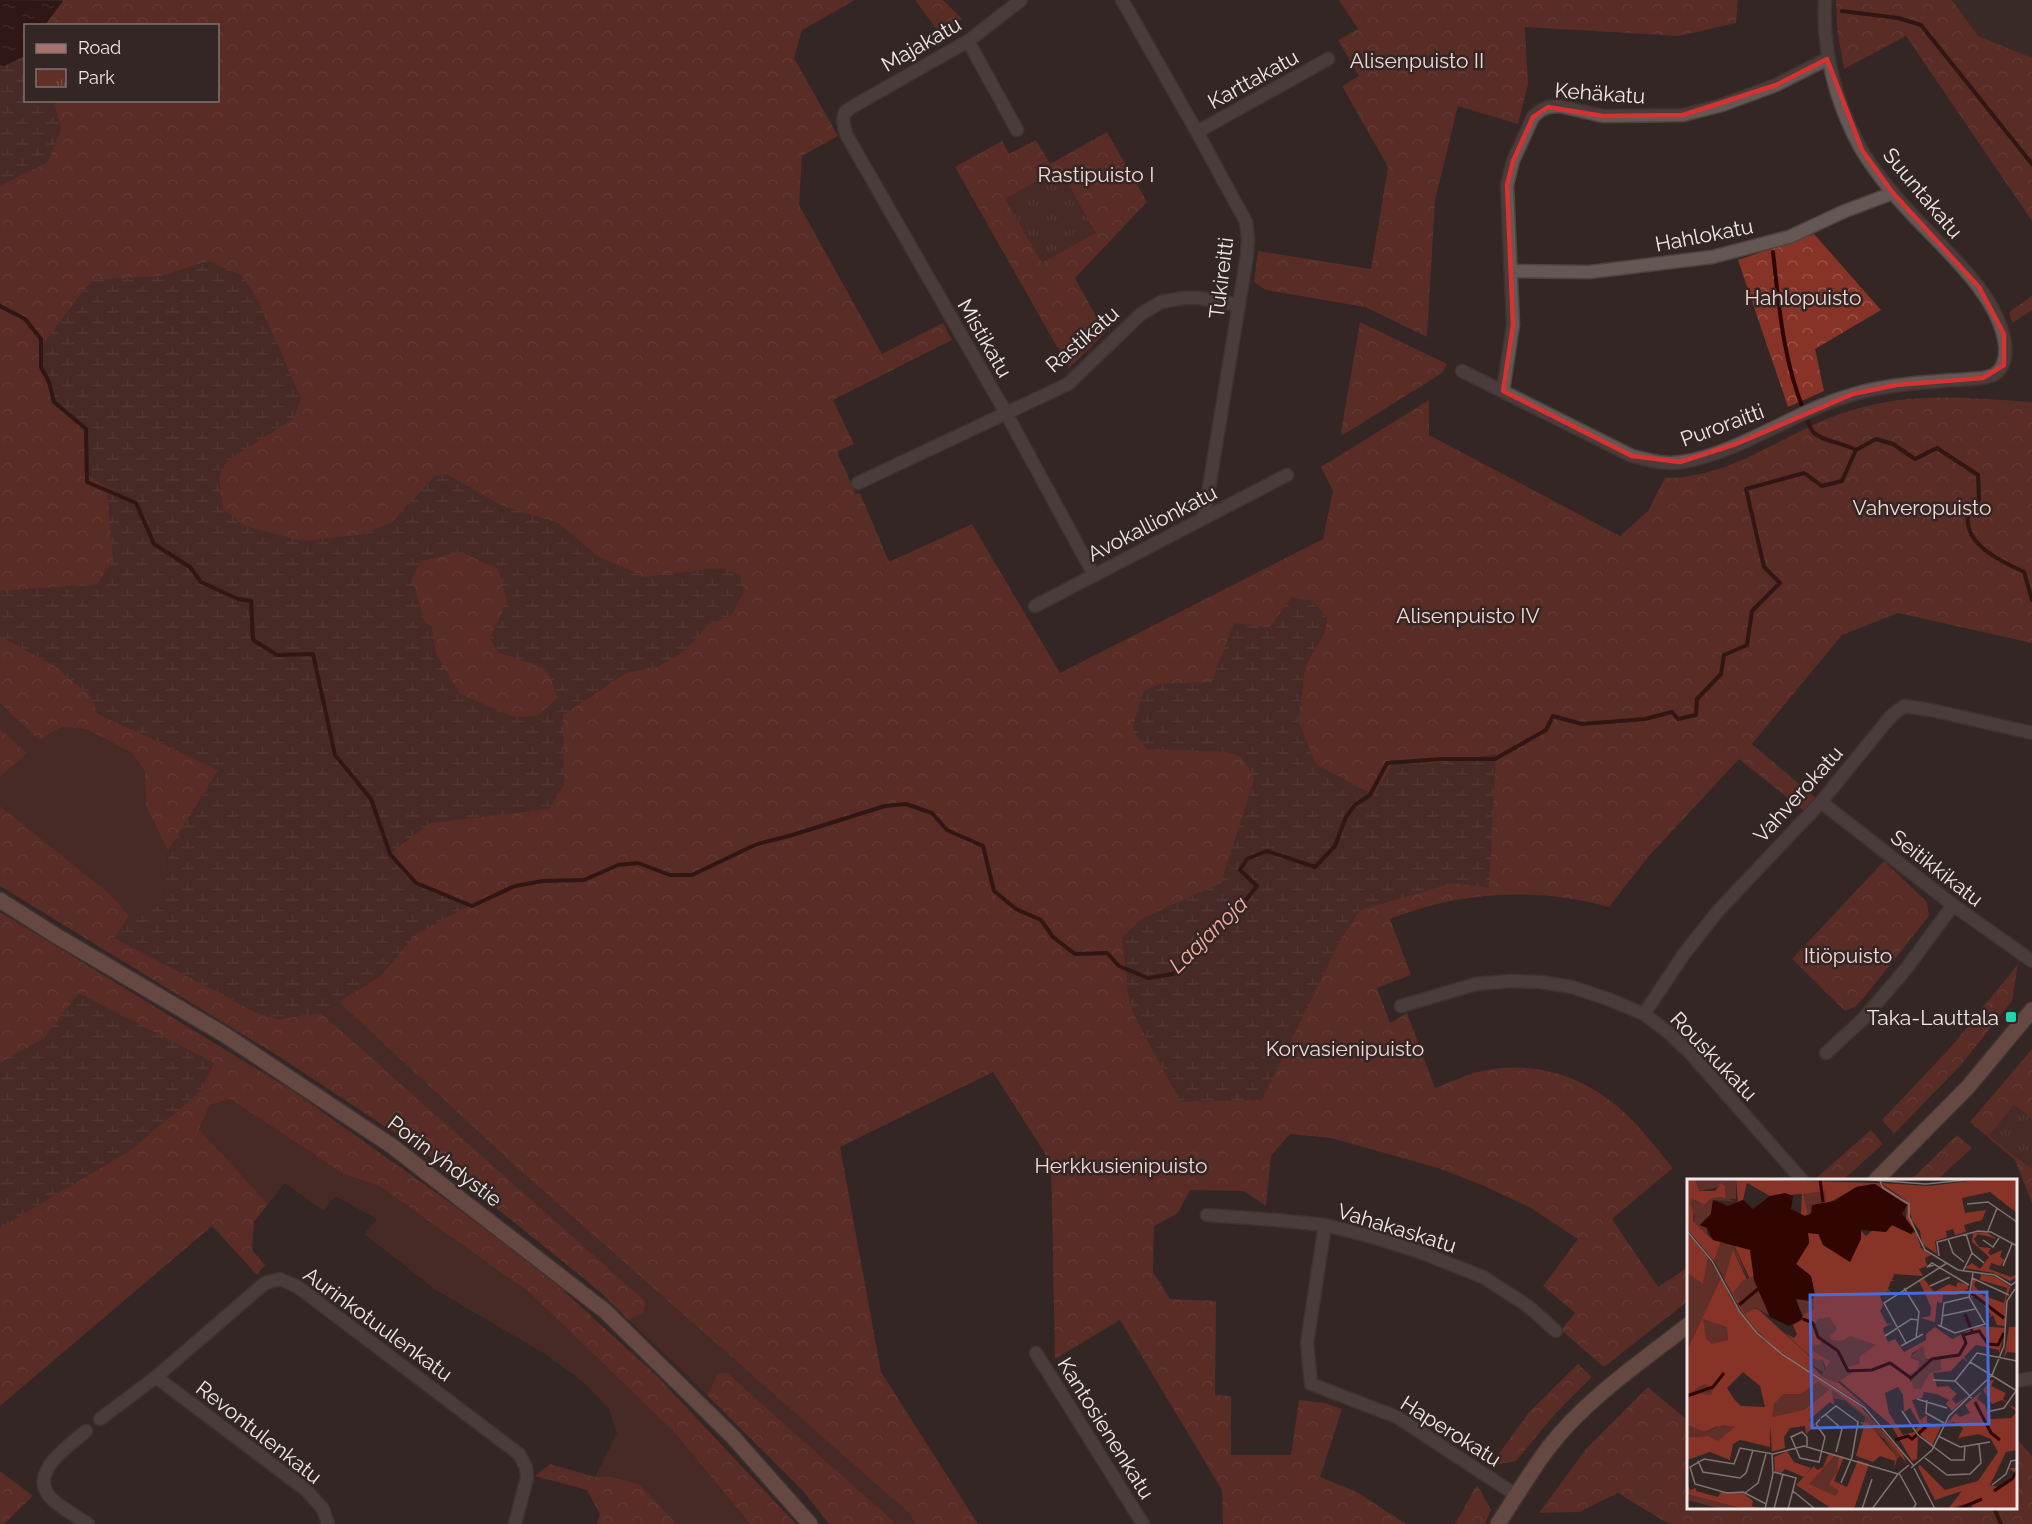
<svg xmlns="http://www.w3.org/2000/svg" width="2032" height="1524" viewBox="0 0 2032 1524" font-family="Raleway,sans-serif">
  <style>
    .built { fill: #422f2c }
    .grass { fill: #602f27 }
    .forest { fill: url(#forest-crowns); fill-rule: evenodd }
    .wetland { fill: url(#wetland-marsh); fill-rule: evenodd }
    .park { fill: url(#park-tufts) }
    .water { fill: url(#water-ripples) }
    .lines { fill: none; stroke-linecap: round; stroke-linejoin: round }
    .stream { stroke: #300502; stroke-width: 4 }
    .minor-casing { stroke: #4d4341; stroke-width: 15 }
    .major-casing { stroke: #4d4341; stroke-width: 18 }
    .minor { stroke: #655754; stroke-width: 12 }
    .major { stroke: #a57168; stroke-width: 15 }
    .marked { fill: none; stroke: #d73232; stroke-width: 4.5; stroke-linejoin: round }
    .poi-dot { fill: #1ed5b0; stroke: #332624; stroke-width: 2 }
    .labels { text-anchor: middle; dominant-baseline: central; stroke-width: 5; stroke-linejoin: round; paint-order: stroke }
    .street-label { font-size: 21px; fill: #f0e7e6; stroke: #332624 }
    .park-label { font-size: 21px; fill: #f3d9d4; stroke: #332624 }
    .poi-label { font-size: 21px; fill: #f0e7e6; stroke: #332624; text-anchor: end }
    .water-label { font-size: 22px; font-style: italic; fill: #f5ac9f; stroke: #332624 }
    .inset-river { fill: none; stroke: #300502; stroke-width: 3 }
    .inset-road { fill: none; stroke: #7f7372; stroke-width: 1.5 }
    .view { fill: #476ddb; fill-opacity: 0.15; stroke: #476ddb; stroke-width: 3 }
    .inset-edge { fill: none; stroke: #f0e7e6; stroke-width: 3 }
  </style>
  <defs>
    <pattern id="forest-crowns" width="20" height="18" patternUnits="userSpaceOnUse" patternTransform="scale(1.5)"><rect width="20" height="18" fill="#883328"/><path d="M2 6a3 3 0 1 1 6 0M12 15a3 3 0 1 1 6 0" fill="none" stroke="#995147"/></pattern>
    <pattern id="wetland-marsh" width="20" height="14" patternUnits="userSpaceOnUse" patternTransform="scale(1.5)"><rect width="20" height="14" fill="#602f27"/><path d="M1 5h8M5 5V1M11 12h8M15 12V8" fill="none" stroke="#774d46"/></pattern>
    <pattern id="park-tufts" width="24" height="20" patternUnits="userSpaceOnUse" patternTransform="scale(1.5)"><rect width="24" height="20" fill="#602f27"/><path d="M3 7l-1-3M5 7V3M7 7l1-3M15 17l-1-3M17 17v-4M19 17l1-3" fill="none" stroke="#774d46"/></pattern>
    <pattern id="water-ripples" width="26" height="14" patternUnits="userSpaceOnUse" patternTransform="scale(1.5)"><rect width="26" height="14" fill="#300502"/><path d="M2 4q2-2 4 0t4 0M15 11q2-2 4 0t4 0" fill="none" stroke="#4e2927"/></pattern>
  </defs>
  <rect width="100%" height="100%" fill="#332624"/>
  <polygon class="built" points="1952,0 2032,0 2032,58 1978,36"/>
  <g class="grass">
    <polygon points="0,703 39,739 61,727 86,729 132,753 145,772 146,806 168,851 167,874 162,901 147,914 129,916 110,894 0,806 0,777 27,753 0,728"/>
    <polygon points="339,1002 909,1513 915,1524 894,1524 811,1450 717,1374 707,1395 629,1320 643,1313 321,1013"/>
    <polygon points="230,1099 342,1173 381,1187 531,1294 675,1433 750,1524 677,1524 639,1484 612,1477 595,1477 617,1433 609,1409 582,1381 545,1354 436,1290 364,1234 377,1219 335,1196 324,1211 285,1183 268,1204 199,1129 210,1105"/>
  </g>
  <g class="forest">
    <path d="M63 0H855L802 30 794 58 838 136 802 156 799 205 882 354 943 323 952 340 833 400 854 444 837 452 856 494 860 493 889 562 972 524 1060 673 1323 539 1333 491 1321 467 1429 400V435L1620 536 1648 511 1665 478C1735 478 1785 431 1849 411 1912 391 1968 398 2032 402V643L1898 613 1842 635 1752 744 1816 798 1804 811 1739 759 1649 856 1609 907C1534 887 1462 891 1390 919L1411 975 1377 988 1390 1023 1407 1013 1435 1088C1448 1083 1461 1077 1474 1073 1525 1059 1577 1072 1617 1106 1638 1123 1655 1147 1673 1168L1612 1219 1658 1287 1688 1267V1301L1604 1367 1561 1330 1575 1313 1543 1286 1578 1239 1531 1208 1484 1186 1438 1168 1331 1138 1290 1134 1271 1156 1266 1206 1244 1191 1190 1190 1178 1213 1154 1226 1153 1272 1170 1299 1216 1301 1215 1395 1231 1396V1455H1291L1299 1400 1325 1403 1342 1409 1320 1477 1357 1492 1406 1524H1223L1222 1490 1120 1320 1055 1359 1051 1163 993 1072 840 1147 881 1372 978 1524H915L909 1513 520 1170 339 1002 168 851 146 806 145 772 132 753 86 729 61 727 39 740 0 703V65L4 66 25 56 26 100H218V26L45 25ZM1312 601 1327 618 1325 631 1305 667 1298 722 1316 765 1375 796 1395 761 1424 765 1496 755 1453 882 1360 910 1342 937 1142 919 1221 883 1255 778 1241 756 1227 752 1160 684 1211 683 1269 628Z"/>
    <polygon points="915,0 943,0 962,19 940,34"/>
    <polygon points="1339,0 1738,0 1736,23 1679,36 1525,27 1528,84 1518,124 1458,106 1435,200 1427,337 1365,307 1266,290 1254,282 1258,251 1371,269 1388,167 1342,86 1359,76 1338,40 1358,29"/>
    <polygon points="1836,0 1952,0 1978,36 2032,58 2032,221 1906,36 1844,69 1837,29"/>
    <polygon points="1107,132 1147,202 1075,278 1105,333 1069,368 955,167 1002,141 1009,154 1036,140 1050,164"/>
    <polygon points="1814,234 1881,310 1815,349 1824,391 1788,407 1738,260"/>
    <polygon points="2032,296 2032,310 2012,323 2009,312"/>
    <polygon points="1360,322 1447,364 1442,373 1343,435 1341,432"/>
    <polygon points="0,728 27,753 0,777"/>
    <polygon points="0,806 110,894 129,916 115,938 278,1019 321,1013 646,1302 643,1313 629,1320 598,1290 439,1162 278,1056 0,886"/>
    <polygon points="1884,861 1927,902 1929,916 1866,995 1856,1006 1845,1011 1792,959"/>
    <polygon points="0,912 293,1091 452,1204 555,1283 658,1377 796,1524 750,1524 675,1433 531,1294 381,1187 342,1173 230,1099 210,1105 199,1129 268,1204 254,1222 252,1250 265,1265 257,1275 212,1226 0,1406"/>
    <polygon points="2018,964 2012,1001 1960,1066 1894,1134 1882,1120 1951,1047"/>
    <polygon points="2032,1049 2032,1119 2014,1105 1990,1136 2032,1169 2032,1203 2015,1160 1970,1122"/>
    <polygon points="1871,1130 1883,1144 1843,1180 1814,1180"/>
    <polygon points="1957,1135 1972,1148 1937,1180 1911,1180"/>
    <polygon points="1578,1364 1592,1377 1555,1414 1516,1461 1490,1466 1530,1411"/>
    <polygon points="727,1373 893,1521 894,1524 829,1524 803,1491 707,1395 717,1374"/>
    <polygon points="1648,1387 1688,1421 1688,1508 2016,1508 2016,1438 2032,1456 2032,1524 1669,1524 1618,1493 1579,1512 1539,1513 1586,1449"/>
    <polygon points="550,1464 595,1477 612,1477 639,1484 677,1524 597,1524 600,1514 587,1490 535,1476"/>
    <polygon points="0,1471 33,1496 4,1524 0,1524"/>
    <polygon points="1477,1485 1491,1510 1485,1524 1455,1524"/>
  </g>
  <g class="wetland">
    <polygon points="25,56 26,100 54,101 61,129 48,162 0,186 0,65 4,66"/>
    <path d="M209 261 242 276 257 298 301 398 294 418 226 462 219 477 223 509 243 525 302 541 359 535 391 523 435 476 448 475 503 506 559 523 596 555 644 577 719 568 740 574 744 592 731 616 709 624 684 651 658 667 626 673 563 715 564 785 549 809 430 823 390 854 408 880 472 904 416 934 381 976 321 1013 278 1019 259 1014 114 938 129 916 147 914 162 901 167 874 168 851 218 770 98 714 91 697 56 667 0 636V591L97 584 113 561 107 488 87 474 86 431 53 398 38 350 92 280 160 276ZM461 552 498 569 507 601 490 639 498 652 547 669 558 698 537 716 515 717 460 694 436 654 432 626 425 623 412 577 421 561Z"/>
    <polygon points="1292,597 1312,601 1327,618 1325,631 1305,667 1298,722 1317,765 1374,796 1395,760 1424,765 1496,754 1489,888 1453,883 1360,910 1342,937 1262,1100 1180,1102 1134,1015 1128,994 1122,937 1142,919 1221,883 1255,778 1241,756 1227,752 1147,749 1132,729 1143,692 1160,684 1211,682 1234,623 1269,628"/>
    <polygon points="79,993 214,1063 201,1091 131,1150 0,1228 0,1063 44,1038"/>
  </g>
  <g class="park">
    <polygon points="1059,168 1096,233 1042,263 1005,199"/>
    <polygon points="2014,1105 2032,1119 2032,1169 1989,1136"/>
  </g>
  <polygon class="water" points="0,0 63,1 45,25 26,26 25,56 4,66 0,65"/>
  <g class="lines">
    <g class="stream">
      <polyline points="1842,11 1898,18 1921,25 2032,164"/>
      <path d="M1773 252C1779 306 1783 360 1804 411 1807 417 1809 427 1813 432 1821 441 1844 443 1856 450"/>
      <path d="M0 306 25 319 41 339V367L49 382 54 402 86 429 87 482 136 503 154 544 190 567 201 582 238 599 251 601 253 640 277 655 313 654 335 755 371 799 390 854 416 883 472 906 515 886 543 881 584 880 618 865 638 863 670 875H692L757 844 789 836 885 806 906 804 932 813 947 830 983 846 994 891 1016 909 1041 920 1053 937 1075 954 1107 953 1119 966 1148 978 1173 974 1207 942 1230 910 1245 901 1257 886 1240 870 1247 859 1267 851 1315 867 1335 846 1346 817 1355 805 1370 795 1387 763 1442 759H1495L1546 730 1553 716 1582 724 1645 719 1672 712 1678 719 1696 715 1697 699 1721 674 1724 655 1747 645 1752 611 1780 583 1764 567 1746 489 1804 473 1822 486 1842 481 1856 450 1876 439 1893 444 1915 459 1937 448 1978 475 1979 500 1968 509C1968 514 1967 519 1968 524 1971 548 2005 563 2024 572L2032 600"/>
      <polyline points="1994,1508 2001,1524"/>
    </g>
    <g class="minor-casing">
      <g id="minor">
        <polyline points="1021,0 968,41 852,107 845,112 843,121 846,134 1006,413 1094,575"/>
        <polyline points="1122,0 1197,132 1246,222 1248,239 1247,255 1204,518"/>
        <polyline points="968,41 1017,130"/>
        <polyline points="1197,132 1328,59"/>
        <polyline points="1512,271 1590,272 1712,257 1789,237 1845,211 1893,193"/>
        <path d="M1462 371 1632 456C1649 460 1664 465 1682 462 1739 453 1795 411 1851 395 1894 382 1938 382 1983 378 1986 377 1992 376 1995 374 2005 367 2006 356 2005 345 1998 288 1928 237 1893 193 1882 180 1870 164 1861 149 1836 104 1822 51 1825 0"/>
        <polyline points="1503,391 1513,325 1507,185 1513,161 1533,117 1541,110 1548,107 1559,106 1603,116 1683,115 1722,105 1776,85 1827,59"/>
        <polyline points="858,483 1068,384 1141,314 1161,302 1183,298 1200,298 1239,305"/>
        <polyline points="1035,606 1287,475"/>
        <polyline points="1821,802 1953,905 2032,961"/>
        <polyline points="1401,1006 1476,984 1510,981 1541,982 1572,987 1608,999 1644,1014 1669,1033 1691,1054 1802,1180"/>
        <polyline points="1644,1014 1684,954 1718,911 1821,802 1891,716 1904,706 1931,710 2032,733"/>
        <polyline points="1826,1053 1863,1019 1906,969 1953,905"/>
        <polyline points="1207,1215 1276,1220 1325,1225 1369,1236 1420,1252 1483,1277 1528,1306 1556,1331"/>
        <polyline points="1325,1225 1307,1343 1311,1384 1397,1417 1516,1495"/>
        <polyline points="1036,1353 1143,1524"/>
        <polyline points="156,1377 306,1490 323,1509 328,1524"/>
        <polyline points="2016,1381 2032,1378"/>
        <polyline points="100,1419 156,1377 265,1283 280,1279 298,1287 519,1454 526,1467 527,1478 515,1524"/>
        <path d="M86 1431C68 1447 25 1474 53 1500 63 1509 76 1516 88 1524"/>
      </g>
    </g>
    <g class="major-casing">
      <g id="major">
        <polyline points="0,900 55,935 225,1035 392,1146 605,1311 733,1437 810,1524"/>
        <polyline points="1876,1180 1968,1087 2032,1010"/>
        <path d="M1498 1524C1515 1498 1531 1471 1549 1447 1587 1398 1640 1363 1688 1325"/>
      </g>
    </g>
    <use href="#minor" class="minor"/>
    <use href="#major" class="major"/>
  </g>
  <path d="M0 0H2032V1524H0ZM1827 59 1862 150 1893 193 1979 287 2004 334V365L1983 378 1896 385 1853 394 1736 444 1680 462 1632 456 1503 391 1513 325 1507 185 1513 161 1533 117 1548 107 1603 116 1683 115 1776 85Z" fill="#332624" fill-opacity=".55" fill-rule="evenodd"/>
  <path class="marked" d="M1827 59 1862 150 1893 193 1979 287 2004 334V365L1983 378 1896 385 1853 394 1736 444 1680 462 1632 456 1503 391 1513 325 1507 185 1513 161 1533 117 1548 107 1603 116 1683 115 1776 85Z"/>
  <rect class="poi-dot" x="2005" y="1011" width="12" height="12" rx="3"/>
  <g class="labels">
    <g class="street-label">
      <text transform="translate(921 44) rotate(-30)">Majakatu</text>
      <text transform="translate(1253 79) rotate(-29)">Karttakatu</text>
      <text transform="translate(1600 93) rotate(4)">Kehäkatu</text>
      <text transform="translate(1923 193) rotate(50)">Suuntakatu</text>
      <text transform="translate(1704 235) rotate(-11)">Hahlokatu</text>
      <text transform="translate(1221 278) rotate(-83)">Tukireitti</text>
      <text transform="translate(985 338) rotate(60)">Mistikatu</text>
      <text transform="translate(1082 339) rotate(-41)">Rastikatu</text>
      <text transform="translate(1722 425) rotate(-20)">Puroraitti</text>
      <text transform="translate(1152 523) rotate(-27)">Avokallionkatu</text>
      <text transform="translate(1798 794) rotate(-48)">Vahverokatu</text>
      <text transform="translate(1937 868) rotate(38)">Seitikkikatu</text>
      <text transform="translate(1714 1056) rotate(46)">Rouskukatu</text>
      <text transform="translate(445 1161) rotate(37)">Porin yhdystie</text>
      <text transform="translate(1397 1228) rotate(17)">Vahakaskatu</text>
      <text transform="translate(378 1324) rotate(36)">Aurinkotuulenkatu</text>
      <text transform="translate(1106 1428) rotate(58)">Kantosienenkatu</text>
      <text transform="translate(1451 1431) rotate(32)">Haperokatu</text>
      <text transform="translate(259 1432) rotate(38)">Revontulenkatu</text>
    </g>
    <g class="park-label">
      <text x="1417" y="60">Alisenpuisto II</text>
      <text x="1096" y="174">Rastipuisto I</text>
      <text x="1803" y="297">Hahlopuisto</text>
      <text x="1922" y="507">Vahveropuisto</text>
      <text x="1468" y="615">Alisenpuisto IV</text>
      <text x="1848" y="955">Itiöpuisto</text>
      <text x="1345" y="1048">Korvasienipuisto</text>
      <text x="1121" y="1165">Herkkusienipuisto</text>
    </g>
    <g class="poi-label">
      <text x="1999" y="1017">Taka-Lauttala</text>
    </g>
    <g class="water-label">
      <text transform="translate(1208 934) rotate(-44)">Laajanoja</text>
    </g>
  </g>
  <g transform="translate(1687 1179)">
    <rect width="330" height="330" fill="#332624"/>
    <path d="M8 0H49V20H39L38 7 12 12ZM34 62 46 64 61 100 46 72 37 100 27 82ZM21 79 34 99 0 171V94L16 104ZM96 154 136 181 138 194 123 185 126 181ZM145 211 184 240 214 277 210 280 198 261 177 244 178 238 157 221 148 220 142 214ZM0 315 57 330H34L0 321Z" fill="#602f27"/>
    <path d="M0 0H8L12 12H28L34 4 38 7 39 20 34 18 17 26 8 21 6 42 26 61 34 62 27 82 0 50ZM49 0 193 4 220 24 234 69 257 84 244 76 238 79 240 87 232 90 236 97 207 95 205 101 209 102H204L201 110 207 116 201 112 193 117 196 126 193 132 200 145 206 144 196 149 197 154 201 163 208 160 217 173 239 161V155L248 148 265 160 292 147 318 149 312 176V171L289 166 277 178 281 184 276 179 264 192 246 194 250 208 261 207 270 215 265 220 269 225 281 217 265 232 259 225 262 221 250 215 237 213 235 219 225 221 233 241 240 236V243L251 248 255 245 245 267 229 251 232 244 223 229 217 233 216 216 211 208 198 214 202 234 216 256 227 253 231 257 230 280 225 282 204 246 139 190 136 181 127 180 98 154 107 159 110 155 106 146 113 142 128 116 124 97 109 85 122 64 121 54 131 55 136 66 164 81 173 51 179 57 187 50 205 46 224 55 229 53 219 40 220 26 185 5 170 8 118 37 114 36 115 15 83 17 60 4 56 21 51 23ZM234 169 239 180 254 179 251 190 223 203 222 196 231 191 233 182 224 179 225 174ZM299 0H330V34L303 13 275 19 278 34 299 31 295 41 277 46 279 53 268 56 266 50 259 52 260 58 248 62 250 75 235 65 233 52 223 38 221 23 194 4 242 7ZM0 53 21 79 16 105 0 94ZM299 53 310 60 291 55 287 60 292 68 304 69 301 74 304 76 315 71 313 78 318 81 313 87 304 84 302 90 324 98 330 95V98L323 102 307 94 277 89 285 84 293 90 302 78 285 63 286 54ZM46 64 64 71 67 97 63 100ZM46 71 60 101 47 114 58 134 66 129 72 131 126 181 123 185 135 197 152 204 181 229 94 174 70 152 55 133 37 100ZM294 95 309 98 324 108 319 119 318 147 310 146 306 136 299 141 304 136 289 116 284 119 285 101H289L287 106 295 116 317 124 320 109 293 101ZM34 99 45 122 76 161 173 227 215 274 220 285 184 240 145 211 147 226 143 223 122 241 128 246 119 255 118 247 103 249 97 258 98 269 85 273 83 245V268L53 261 46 265 43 281 23 273 0 281V258L21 257 31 247 17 253 0 246V171ZM56 193 73 207 78 228 54 227 47 220 40 209ZM237 100 247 113 262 105 269 108 271 103 281 106V110L269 116H256L255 124 250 123 248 143 233 139 243 137 244 128 232 102ZM322 148H330V174L320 173 317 179ZM304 201H307L304 207 319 214 316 220 321 225 315 221 305 225 296 211ZM295 212 290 220 298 226 303 240 324 239 330 233 321 226 330 229V271L319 273 303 306 314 309 328 294 322 289H330V330H285V323L261 330 275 312 248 321 231 288 233 286 258 311 291 302 311 273 304 260 291 255 271 259 276 249 266 243 259 245 269 234 273 238 283 234 278 226ZM173 243 181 244 208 276 210 280 207 290 208 282 193 277 186 283 169 277 177 247ZM100 272 107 283 124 289 117 298 98 290 94 294 88 292 87 278ZM142 274 157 278 147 302 160 308 171 281 182 285 167 330H145L109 306 127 287 130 291 136 288ZM0 304 3 311 9 309V312L31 318 34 313 56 314 66 322 65 327 75 330H57L0 315Z" fill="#883328" fill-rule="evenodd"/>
    <path d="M138 12 139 22 121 36 116 15ZM34 18 51 23 26 21 24 35 13 46 20 49V56L6 42 8 37 3 24 5 20 17 26 24 19ZM67 97 80 123 82 136 69 129 58 135 46 114 55 102ZM126 119 127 130 116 136 108 120ZM142 138 150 150 143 157 145 161 155 162 163 157 189 166 173 177 172 185 158 189 165 194 149 204 134 197 143 182 121 169 134 165 127 146 131 140ZM16 140 40 148 41 161 25 165 19 160ZM236 166 239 181 254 179V191L243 193 234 210H227L222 196 231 191 233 182 223 178ZM131 202 142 211 117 231 85 238 87 225 96 215H114ZM17 205 26 210 24 216 3 214ZM0 246 17 253 36 246 48 248 31 262 21 257 0 258ZM147 277 152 278 150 293 142 305 152 312 148 317 122 305Z" fill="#602f27"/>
    <path d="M188 5 220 26 215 35 227 51 224 55 205 46 199 53 174 51V60L163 83 136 66 132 55 121 54 122 64 109 85 124 97 128 116 123 122 109 120 116 140 102 147 83 138 67 101 63 71 26 61 20 49 13 46 24 35 26 21 41 27 56 21 66 30 83 17 98 14 106 17 104 30 118 37 124 35 125 26 148 22 169 8Z" fill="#300502"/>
    <path class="inset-river" d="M133 0 136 23M284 114 317 139M52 126 71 110M278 135 285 152M116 140 126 144 131 158 151 172 161 192 185 191 203 184 224 199 245 180 272 176 279 164 276 156 292 152 301 165 311 166 317 154M0 217 26 208 37 194M288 223 304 254 313 261M208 261 221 257 225 260 239 248M307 312 325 300 330 292M272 330 295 320"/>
    <path class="inset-road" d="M171 0 239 5 289 0M193 2 196 9 222 25V38L238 71 271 91 308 96 324 106 330 102M280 25 301 23 330 43M0 52 25 82 53 133 70 154 96 176 178 229 227 287M301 52 310 29M279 55 285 74 297 84M261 60 266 74 277 83M296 61 306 68 312 59M252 77 250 63 291 52 304 53 330 67M247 86 240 88 245 84 282 106M316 87 325 65M276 92 285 74M285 99 322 116M243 107 263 98M217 109 232 133 229 159M255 137 288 130M251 146 268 154 298 145 282 118 286 94M254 148 257 124 282 118M198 157 224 140 231 141M219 164 197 124 260 84M214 167 236 155M283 183 330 212M246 201 268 202 285 219M268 202 290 174 330 182M230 220 260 229M240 221 239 234 257 244M215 232 231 256 264 281H277L278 267M300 233 317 229 329 212M139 236 155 250 149 273M134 239 149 227 171 243 165 278 154 304M251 257 273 268 303 263M120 267V258L115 253 104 258 113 279 132 283 138 258 129 245 133 240M238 279 260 296 283 295 294 284 292 265M11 282 16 293 53 299 59 294 66 271M224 289 245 271 262 237 305 196 317 167 320 122 328 110M227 289 248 330M87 293 109 299 101 330M212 294 229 325 226 330M305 306 319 295 324 282 330 281M106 312 128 330M58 314 71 304 79 275M79 325 56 313 40 314 8 305 3 288 17 280 47 285 53 269 86 275 117 267 211 295M78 330 86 295 85 275M87 330 96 295M175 330 185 300M185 330 211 295 222 286"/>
    <path class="view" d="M300 113 302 245 125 249 123 116Z"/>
    <rect width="330" height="330" class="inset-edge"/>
  </g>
  <rect x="24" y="24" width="195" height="78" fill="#332624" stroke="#7f7372" stroke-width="1.5"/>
  <rect x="36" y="44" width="30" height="9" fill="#a57168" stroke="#7f7372" stroke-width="1.5"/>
  <text x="78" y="54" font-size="18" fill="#f0e7e6">Road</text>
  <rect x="36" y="69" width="30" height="18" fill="url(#park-tufts)" stroke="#7f7372" stroke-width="1.5"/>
  <text x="78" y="84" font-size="18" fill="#f0e7e6">Park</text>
</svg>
